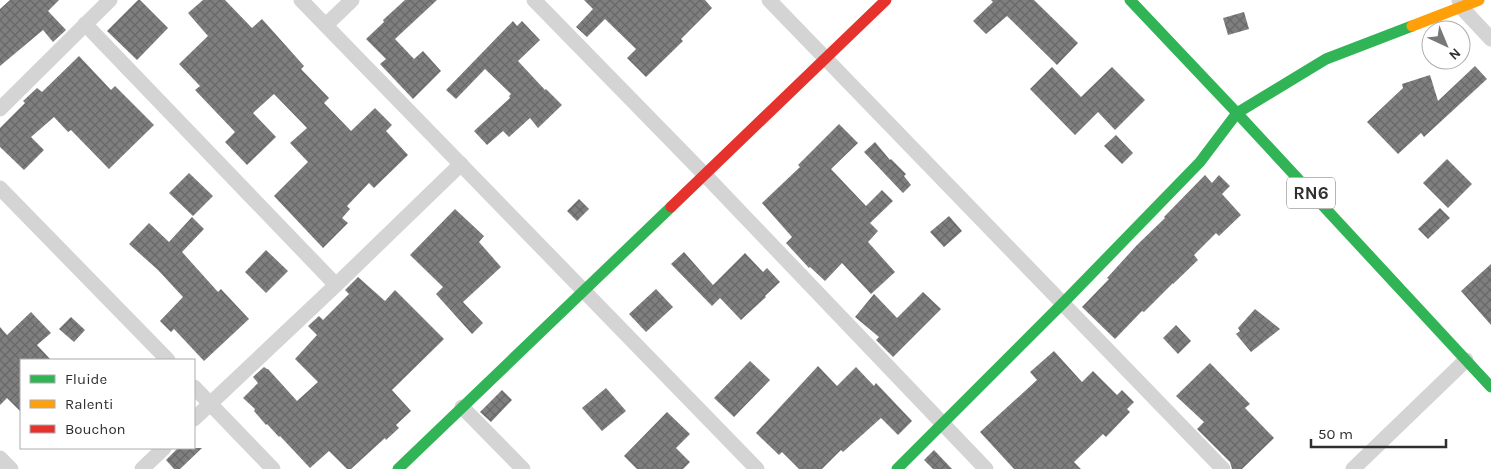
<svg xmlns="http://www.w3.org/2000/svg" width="1491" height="469" viewBox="0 0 1491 469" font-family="Karla,sans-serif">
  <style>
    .building { fill: url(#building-cross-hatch) }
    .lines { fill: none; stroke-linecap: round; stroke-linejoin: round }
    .street { stroke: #d4d4d4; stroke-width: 15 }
    .fast { stroke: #30b455; stroke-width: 11 }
    .slow { stroke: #ff9f0a; stroke-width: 11 }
    .jam { stroke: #e5322d; stroke-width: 11 }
    .labels { text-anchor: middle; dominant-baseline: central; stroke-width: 5; stroke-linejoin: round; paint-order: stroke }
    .shield { fill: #fff; stroke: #6d6d6d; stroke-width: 1 }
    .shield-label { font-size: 18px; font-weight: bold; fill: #2f2f2f }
  </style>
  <defs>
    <pattern id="building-cross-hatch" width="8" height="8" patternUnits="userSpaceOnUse" patternTransform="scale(1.25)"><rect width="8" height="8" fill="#7f7f7f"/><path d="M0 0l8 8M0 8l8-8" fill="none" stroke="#686868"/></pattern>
  </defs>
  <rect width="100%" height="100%" fill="#fff"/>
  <g class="building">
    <polygon points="10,0 59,0 48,11 66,30 53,42 43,30 0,66 0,9"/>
    <polygon points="138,0 140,0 168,28 137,60 107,31"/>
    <polygon points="203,0 225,0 252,28 262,19 304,66 301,69 329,98 324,103 351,131 375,108 392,125 386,131 408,155 374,188 369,183 347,206 350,209 342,218 348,223 323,248 274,196 308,162 290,143 307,128 274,94 253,113 276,137 247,165 225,142 235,132 195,90 200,86 179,64 208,36 188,13"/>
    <polygon points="405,0 437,0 395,39 414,59 423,51 441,71 413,99 380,64 386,59 366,39 384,22 383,20"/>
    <polygon points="584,0 705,0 712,8 681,39 683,41 646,77 627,58 636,49 605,19 587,37 576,27 593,9"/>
    <polygon points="991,0 1034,0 1078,43 1057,65 1007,16 986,34 973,21 993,2"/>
    <polygon points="1244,12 1249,29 1228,35 1223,18"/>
    <polygon points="513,21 517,26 522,21 540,40 518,61 545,90 546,89 562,105 538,128 530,118 509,137 503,131 487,145 474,131 510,98 509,96 511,94 485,69 456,99 446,90"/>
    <polygon points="79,56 111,90 115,86 154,125 109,169 71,130 68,132 54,117 31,137 44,150 24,170 0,147 0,128 25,103 23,101 37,88 42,92"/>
    <polygon points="1475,66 1487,79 1424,137 1421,133 1398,154 1367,122 1403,88 1402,84 1430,75 1438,101"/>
    <polygon points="1052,67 1081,97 1112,67 1145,100 1115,130 1098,112 1075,135 1030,89"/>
    <polygon points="839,124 858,143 831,169 866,206 882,190 893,201 870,223 878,231 868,242 895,272 871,294 842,263 825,281 810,267 809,268 786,243 792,237 762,203 800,167 798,165"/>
    <polygon points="1116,135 1133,153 1122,164 1104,146"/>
    <polygon points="875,142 890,160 891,159 906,174 904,176 911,185 903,193 864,152"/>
    <polygon points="1447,159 1472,184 1448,208 1423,183"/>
    <polygon points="189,173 213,196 193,216 169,193"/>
    <polygon points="1205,175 1212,183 1219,175 1230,186 1222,194 1241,215 1219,236 1216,233 1194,255 1198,260 1173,284 1173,283 1144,312 1142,311 1115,339 1082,307 1109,279 1107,278 1137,245 1165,218 1164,217"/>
    <polygon points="579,199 589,209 577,221 567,211"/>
    <polygon points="1440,208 1450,218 1428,239 1418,229"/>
    <polygon points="455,209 484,236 479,242 501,267 463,302 483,323 472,334 436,294 443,287 410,255"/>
    <polygon points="949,216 962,231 944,247 930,232"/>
    <polygon points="192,217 204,229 182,252 218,292 221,289 249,319 204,361 174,329 171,332 160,321 183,297 158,270 129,244 149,223 169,242"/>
    <polygon points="266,250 288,271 266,293 245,272"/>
    <polygon points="684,252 713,285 745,253 763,272 767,268 780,282 765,296 766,297 741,320 720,298 712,306 671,264"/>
    <polygon points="1491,264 1491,325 1461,291"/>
    <polygon points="358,277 385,301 395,290 444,339 392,390 411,411 396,425 399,428 386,440 385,438 351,469 347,469 329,451 310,468 280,436 279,437 267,424 266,425 254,411 255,409 243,398 258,383 253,377 264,367 267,369 268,369 297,401 318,382 295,359 317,335 308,326 319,316 323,320 349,294 345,290"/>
    <polygon points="656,289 673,307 646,332 629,314"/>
    <polygon points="923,292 941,309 893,357 876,340 879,337 855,317 874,294 897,318"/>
    <polygon points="1255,309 1280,329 1251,352 1236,334 1240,331 1238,328"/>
    <polygon points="31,312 51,333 37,345 51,360 21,360 21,412 7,398 0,405 0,327 7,335"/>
    <polygon points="71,317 85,330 74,342 59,329"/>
    <polygon points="1176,325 1191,341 1178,354 1163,338"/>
    <polygon points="1054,351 1082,382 1093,371 1117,395 1122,390 1134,402 1127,409 1130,412 1106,437 1103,434 1074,462 1081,469 1014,469 980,432 1037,380 1030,372"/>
    <polygon points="750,361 770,380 734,417 714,398"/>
    <polygon points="1210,363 1250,404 1245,408 1274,438 1242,469 1232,469 1230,462 1197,429 1204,422 1176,396"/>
    <polygon points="818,366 837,386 856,367 874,386 876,383 912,421 898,435 881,418 843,452 841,450 822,469 799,469 782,452 779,455 756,433"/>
    <polygon points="606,388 626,411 602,431 582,408"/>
    <polygon points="502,390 512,400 491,422 480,412"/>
    <polygon points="667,412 690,434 676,448 690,462 683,469 637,469 624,456"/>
    <polygon points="178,448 202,448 180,469 174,469 166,460"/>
    <polygon points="934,450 952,469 933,469 924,460"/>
  </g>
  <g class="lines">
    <g class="street">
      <polyline points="301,0 757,469"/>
      <polyline points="534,0 705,175 986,469"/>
      <polyline points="769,0 1223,469"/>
      <polyline points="1459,0 1461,7 1491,39"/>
      <polyline points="85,24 336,285"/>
      <polyline points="326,25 352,0"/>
      <polyline points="0,109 110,0"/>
      <polyline points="0,188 168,360"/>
      <polyline points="194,387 273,469"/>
      <polyline points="462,407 523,469"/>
      <polyline points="194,419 336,285 461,164"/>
      <polyline points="0,458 11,469"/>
      <polyline points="142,469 164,448"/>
      <polyline points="1353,469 1466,360"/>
    </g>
    <g class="fast">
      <polyline points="1130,0 1237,113 1491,387"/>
      <polyline points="398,469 671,207"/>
      <polyline points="897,469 1063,303 1200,162 1237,113 1326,59 1412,26"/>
    </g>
    <polyline class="slow" points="1412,26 1479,0"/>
    <polyline class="jam" points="671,207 886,0"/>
  </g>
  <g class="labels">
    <rect class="shield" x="1287" y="177.5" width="48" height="31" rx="4"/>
    <g class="shield-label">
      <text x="1311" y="193">RN6</text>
    </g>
  </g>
  <rect x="20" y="359" width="175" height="90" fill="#ffffff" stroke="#acacac"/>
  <rect x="30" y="375" width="25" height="8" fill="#30b455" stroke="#acacac"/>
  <text x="65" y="384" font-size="15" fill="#2f2f2f">Fluide</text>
  <rect x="30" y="400" width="25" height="8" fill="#ff9f0a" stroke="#acacac"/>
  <text x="65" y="409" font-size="15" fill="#2f2f2f">Ralenti</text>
  <rect x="30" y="425" width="25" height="8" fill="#e5322d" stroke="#acacac"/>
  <text x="65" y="434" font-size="15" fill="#2f2f2f">Bouchon</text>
  <g transform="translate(1446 45) rotate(136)"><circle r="24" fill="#ffffff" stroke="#acacac"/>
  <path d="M0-4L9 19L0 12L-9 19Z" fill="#787878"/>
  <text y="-8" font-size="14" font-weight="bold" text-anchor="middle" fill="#2f2f2f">N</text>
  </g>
  <path d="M1311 439v8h135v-8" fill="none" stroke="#2f2f2f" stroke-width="2.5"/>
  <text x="1318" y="439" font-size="15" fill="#2f2f2f" stroke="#ffffff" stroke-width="4" paint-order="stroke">50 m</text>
</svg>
